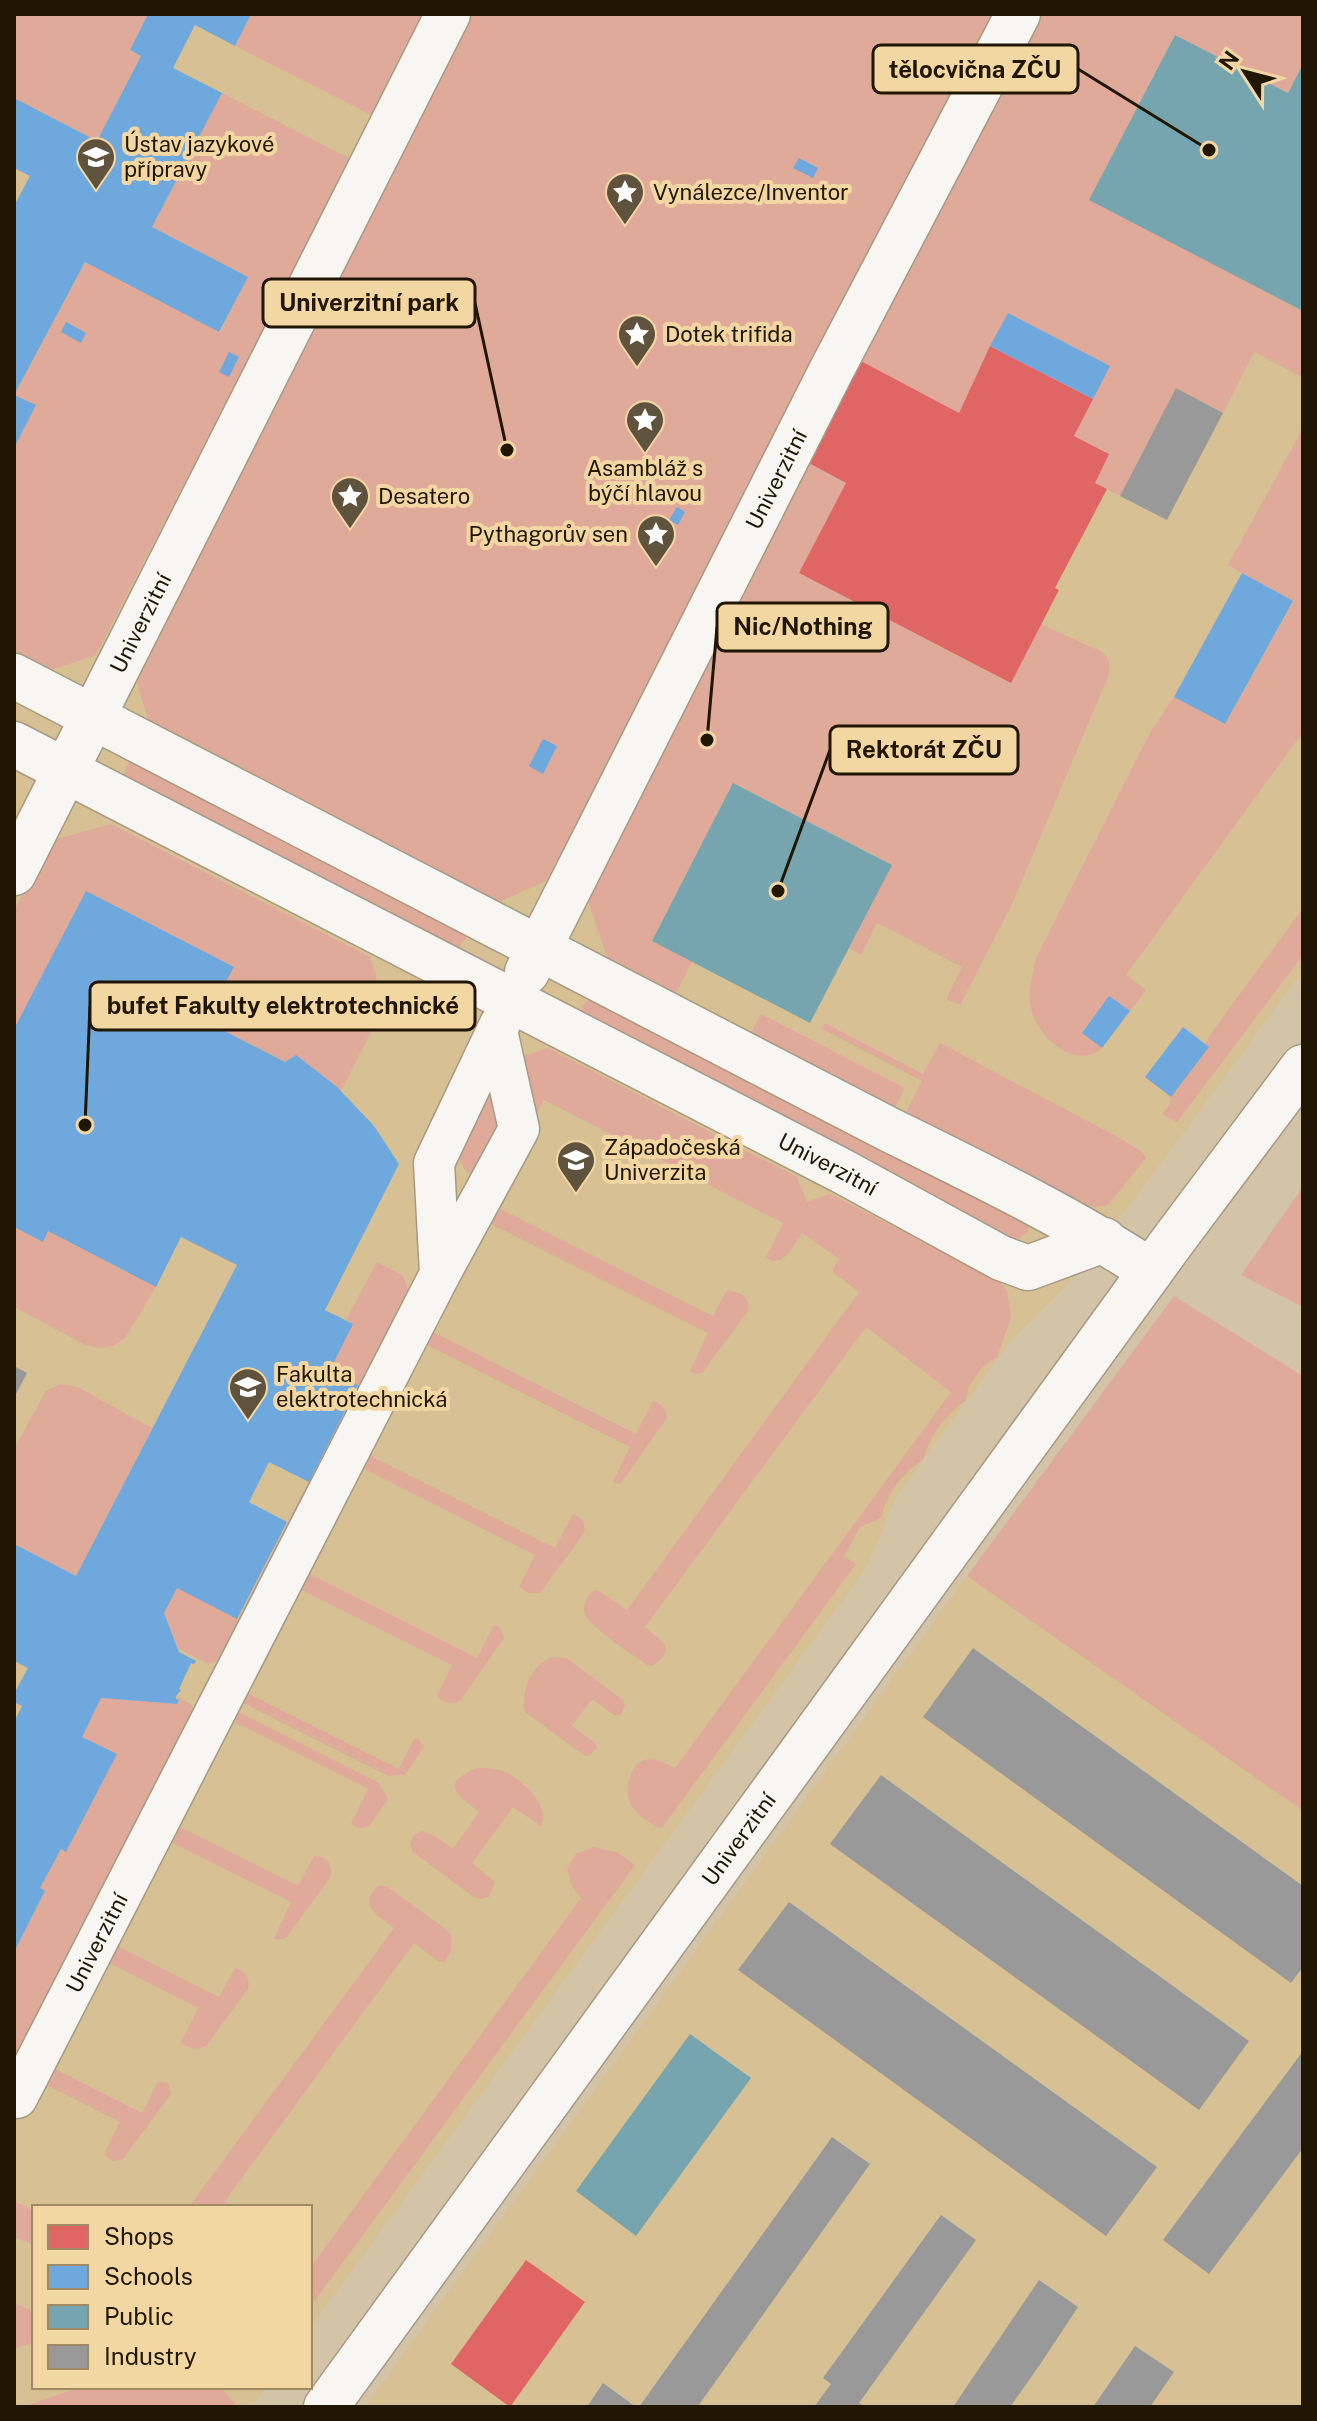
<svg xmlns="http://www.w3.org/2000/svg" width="1317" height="2421" viewBox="0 0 1317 2421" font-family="'Public Sans',sans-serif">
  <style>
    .built { fill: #d7c093 }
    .green { fill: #dfaa9a }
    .shops { fill: #e06666 }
    .schools { fill: #6fa8dc }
    .public { fill: #76a5af }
    .industry { fill: #999 }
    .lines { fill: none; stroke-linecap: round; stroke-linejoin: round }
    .pedestrian-casing { stroke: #a69a84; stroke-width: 43 }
    .minor-casing { stroke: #a69a84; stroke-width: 47 }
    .tertiary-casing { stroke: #a69a84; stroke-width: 47 }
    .pedestrian { stroke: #f8f6f2; stroke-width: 40 }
    .minor { stroke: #f8f6f2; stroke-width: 44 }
    .tertiary { stroke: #f8f6f2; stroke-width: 44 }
    .labels { text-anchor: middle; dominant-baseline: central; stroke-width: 8; stroke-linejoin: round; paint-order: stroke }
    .poi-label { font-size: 22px; fill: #201603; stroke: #f3d7a3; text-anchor: start }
    .street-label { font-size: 22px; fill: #201603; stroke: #f3d7a3 }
    .leader { fill: none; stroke: #201603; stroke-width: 3 }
    .callout-dot { fill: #201603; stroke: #f3d7a3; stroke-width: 3 }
    .callout { fill: #f3d7a3; stroke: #201603; stroke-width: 3 }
    .callout-label { font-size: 24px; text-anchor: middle; font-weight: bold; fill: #201603 }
  </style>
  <rect width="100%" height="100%" fill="#d3c4a8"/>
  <g class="built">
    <polygon points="14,14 1303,14 1303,971 1104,1240 1064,1288 1007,1346 896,1497 867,1567 310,2328 310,2207 34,2207 34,2387 267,2387 252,2407 14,2407"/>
    <polygon points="967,1576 1303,1811 1303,2407 365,2407"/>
  </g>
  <g class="green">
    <polygon points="14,14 148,14 130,50 141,56 97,141 14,98"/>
    <polygon points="251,14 426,14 373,116 235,46"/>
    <polygon points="473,14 996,14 740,502 731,520 725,539 546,881 490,906 150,727 133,669"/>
    <polygon points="1042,14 1303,14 1303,64 1288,93 1175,35 1090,199 1303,311 1303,378 1254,352 1223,413 1176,388 1120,496 1095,483 1108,453 1074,436 1093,399 990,346 959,413 859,360"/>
    <polygon points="222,93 351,159 96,655 42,673 14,659 14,448 36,405 14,395 85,262 220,332 247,277 152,227"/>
    <path d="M1303 428V732L1126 975 1146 990 1130 1011 1109 997 1082 1032 1102 1048C1077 1070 1042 1041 1033 1015 1026 997 1032 977 1036 958L1151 731 1174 697 1225 724 1293 602 1228 565Z"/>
    <path d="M807 462 846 483 800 574 1011 682 1041 624 1102 652C1111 660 1110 666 1108 677L1012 904 960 1005 946 999 962 967 877 923 861 955 849 948 891 864 734 784 652 941 692 962 673 999 610 966 587 898Z"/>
    <polygon points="133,761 466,933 466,938 457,949 124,778 126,766"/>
    <polygon points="111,824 370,957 385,1004 341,1091 296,1055 285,1062 205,1021 233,968 14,1029 14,911 50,841"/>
    <polygon points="1303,908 1303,955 1177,1122 1162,1114 1170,1104 1171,1097 1209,1047 1205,1044 1209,1036"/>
    <path d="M592 997 1030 1225C1026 1236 1021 1239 1011 1240L582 1015V1006Z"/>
    <polygon points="761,1014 905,1088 892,1112 749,1037"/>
    <polygon points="825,1023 923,1074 940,1043 1125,1141 1143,1153 1146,1158 1108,1205 1095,1207 1080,1204 903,1118 922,1081 822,1029"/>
    <path d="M548 1048 797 1177 807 1202 830 1194 999 1281 1007 1291 1011 1318 997 1357 984 1365 969 1386 966 1400C945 1415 930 1435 923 1460 902 1473 886 1495 881 1518L860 1527 844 1556 856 1564 661 1829C650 1824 638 1816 631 1805 624 1793 629 1765 644 1760 655 1757 666 1763 675 1768L951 1392 866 1327 645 1627C662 1642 678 1647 653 1666L647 1665C634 1656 590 1627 585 1615 582 1606 586 1598 592 1591L597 1590 627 1610 859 1292 833 1272V1268L839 1259 802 1233C794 1245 782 1271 766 1257L783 1223 544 1100 527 1131 515 1059Z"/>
    <polygon points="497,1071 511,1129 474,1179 463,1167 457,1152"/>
    <polygon points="1303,1187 1303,1307 1241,1275"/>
    <path d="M489 1203 713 1316 727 1290C740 1293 750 1295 748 1311L702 1373 695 1374 690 1371 708 1333 481 1219Z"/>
    <polygon points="14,1228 43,1241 48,1231 156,1287 125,1338 113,1346 99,1348 85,1345 14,1307"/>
    <polygon points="377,1262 403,1276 413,1304 229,1658 208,1664 178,1648 164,1613 177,1588 238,1619 358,1385 330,1370 352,1324 346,1320"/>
    <polygon points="1174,1296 1303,1376 1303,1811 967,1576"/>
    <path d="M425 1328 636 1434 653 1401C662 1404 666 1408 667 1418L621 1483 616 1484 613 1481 630 1447 419 1341Z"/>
    <polygon points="60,1384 77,1387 152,1428 76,1576 14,1544 14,1449 46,1391"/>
    <polygon points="361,1451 555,1548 573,1514 583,1520 585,1532 540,1593 528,1593 519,1587 535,1555 355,1464"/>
    <path d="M300 1569 477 1658 494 1625 500 1628 504 1638 461 1700C452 1705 445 1704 437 1696L452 1665 292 1585Z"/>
    <path d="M554 1657 566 1658 623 1700 625 1706 621 1715H614L592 1699 572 1726 596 1744 597 1747 590 1756H585L524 1711C521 1689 532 1663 554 1657Z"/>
    <polygon points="239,1689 399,1769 414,1739 419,1739 424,1747 405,1775 388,1776 243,1703"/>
    <polygon points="176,1696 192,1705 197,1724 14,2076 14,1952 45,1892 40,1888 61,1849 67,1851 116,1754 82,1737 101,1698 177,1704 179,1700"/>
    <polygon points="238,1712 379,1783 388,1799 369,1826 359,1829 351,1824 368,1789 224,1717"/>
    <path d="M477 1768C485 1768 495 1768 503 1771 520 1778 552 1806 541 1826L513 1807 472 1863 495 1882 489 1897 479 1899 474 1897 413 1852 410 1843 414 1835 423 1831 433 1835 453 1849 479 1812C456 1794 439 1784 477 1768Z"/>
    <path d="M170 1822 298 1886 314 1856C328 1856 333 1864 330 1878L286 1938 276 1940 274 1938 291 1902 162 1838Z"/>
    <polygon points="593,1847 618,1853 635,1865 310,2307 310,2263 313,2264 581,1898 571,1885 567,1868 576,1854"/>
    <path d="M379 1885 387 1887 446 1929 452 1937 451 1951 444 1962H439L414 1943 225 2201 232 2207H189L394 1928C379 1916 356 1905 379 1885Z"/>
    <path d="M108 1941 219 1997 235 1968C246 1971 250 1978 248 1989L206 2046C196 2051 189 2049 181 2042L198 2008 99 1958Z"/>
    <polygon points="45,2064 142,2113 158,2082 168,2083 171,2094 123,2159 112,2161 104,2154 120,2122 37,2080"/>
    <polygon points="14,2201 34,2211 34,2245 14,2237"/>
    <polygon points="14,2303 34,2311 34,2342 14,2349"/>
    <polygon points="80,2387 220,2387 236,2405 235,2407 22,2407"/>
  </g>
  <g class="shops">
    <polygon points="990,346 1093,399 1074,436 1109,454 1095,483 1107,489 1055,588 1059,590 1011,683 799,573 846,483 807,462 859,360 959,413"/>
    <polygon points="526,2260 585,2302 510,2407 451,2364"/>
  </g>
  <g class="schools">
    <polygon points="148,14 251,14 235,46 195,25 173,68 222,93 152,227 248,277 219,332 85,262 14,395 36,405 14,448 14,206 30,176 14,168 14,98 97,141 141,56 130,50"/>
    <polygon points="799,158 818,168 813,178 793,168"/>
    <polygon points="1008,313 1110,366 1093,399 990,346"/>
    <polygon points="66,322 86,333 81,343 61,332"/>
    <polygon points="229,352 239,357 229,377 219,372"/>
    <polygon points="677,507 685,512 678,525 669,520"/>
    <polygon points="1242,573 1293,601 1225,724 1174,697"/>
    <polygon points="543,739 557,746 543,774 529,766"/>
    <polygon points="86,891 234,967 205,1021 285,1062 296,1055 337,1087 374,1126 399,1164 325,1310 353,1324 330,1370 358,1385 309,1482 269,1462 249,1502 287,1522 237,1619 177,1588 164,1613 179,1652 196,1661 194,1664 191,1663 179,1689 181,1690 176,1696 176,1699 179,1700 177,1704 101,1698 82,1737 117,1754 66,1852 61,1849 40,1888 45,1891 14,1952 14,1722 22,1706 14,1702 14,1694 28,1668 14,1661 14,1544 76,1576 237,1265 181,1237 156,1287 48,1231 43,1242 14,1227 14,1029"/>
    <polygon points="1109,996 1130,1011 1102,1048 1082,1033"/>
    <polygon points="1183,1027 1209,1047 1171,1097 1145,1077"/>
  </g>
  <g class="public">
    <polygon points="1175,35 1288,93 1303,64 1303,311 1089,200"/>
    <polygon points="733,783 892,865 810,1023 652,941"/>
    <polygon points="690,2034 751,2078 636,2236 576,2191"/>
  </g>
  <g class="industry">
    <polygon points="1176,388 1223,413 1167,520 1120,496"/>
    <polygon points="14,1366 27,1373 14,1398"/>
    <polygon points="973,1648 1303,1886 1303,1967 1291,1983 923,1717"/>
    <polygon points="881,1775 1249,2041 1199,2110 830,1844"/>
    <polygon points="789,1902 1157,2167 1106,2236 738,1970"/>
    <polygon points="1303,2051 1303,2148 1209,2274 1163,2240"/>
    <polygon points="832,2137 870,2164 701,2402 698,2407 639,2407"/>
    <polygon points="941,2215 976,2240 859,2403 865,2407 814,2407 831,2384 823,2378"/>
    <polygon points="1039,2280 1078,2307 1041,2363 1010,2407 953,2407"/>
    <polygon points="1135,2346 1174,2372 1150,2407 1093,2407"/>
    <polygon points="603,2383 636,2407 587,2407"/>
  </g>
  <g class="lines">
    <g class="pedestrian-casing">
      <g id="pedestrian">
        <polyline points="440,1274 519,1129 497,1031"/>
        <path id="s1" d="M14 2096 17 2098 440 1274 434 1163 500 1024"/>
      </g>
    </g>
    <g class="minor-casing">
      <g id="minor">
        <path d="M14 676 890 1130C979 1174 1068 1217 1151 1271"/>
        <path id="s2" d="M14 744 842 1171 1001 1258 1028 1268 1104 1240"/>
        <path id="s3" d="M14 873 448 14"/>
        <path id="s4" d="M527 972 831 371 1018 14"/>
      </g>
    </g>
    <g class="tertiary-casing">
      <g id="tertiary">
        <path id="s5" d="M326 2407 1172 1242 1303 1067"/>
      </g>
    </g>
    <use href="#pedestrian" class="pedestrian"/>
    <use href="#minor" class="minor"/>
    <use href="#tertiary" class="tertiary"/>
  </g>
  <defs>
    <g id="university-pin" transform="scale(2)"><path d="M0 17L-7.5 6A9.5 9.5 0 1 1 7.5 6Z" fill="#5f533d" stroke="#f3d7a3"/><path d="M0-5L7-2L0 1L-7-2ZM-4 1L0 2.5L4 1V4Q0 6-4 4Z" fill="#fff"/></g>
    <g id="sight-pin" transform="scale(2)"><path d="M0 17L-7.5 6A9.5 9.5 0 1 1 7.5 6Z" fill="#5f533d" stroke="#f3d7a3"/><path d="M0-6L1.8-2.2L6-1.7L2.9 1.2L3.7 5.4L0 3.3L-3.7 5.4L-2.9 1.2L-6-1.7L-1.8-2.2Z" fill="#fff"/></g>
  </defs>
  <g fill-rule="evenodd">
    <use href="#university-pin" x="96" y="157"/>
    <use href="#sight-pin" x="625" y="192"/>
    <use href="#sight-pin" x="637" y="334"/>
    <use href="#sight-pin" x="645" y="420"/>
    <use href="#sight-pin" x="350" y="496"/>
    <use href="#sight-pin" x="656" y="534"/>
    <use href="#university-pin" x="576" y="1160"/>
    <use href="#university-pin" x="248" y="1387"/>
  </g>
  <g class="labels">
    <g class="poi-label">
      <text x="124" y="144">Ústav jazykové<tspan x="124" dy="25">přípravy</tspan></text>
      <text x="653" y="192">Vynálezce/Inventor</text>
      <text x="665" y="334">Dotek trifida</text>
      <text x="645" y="468" text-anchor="middle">Asambláž s<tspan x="645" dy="25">býčí hlavou</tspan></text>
      <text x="378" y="496">Desatero</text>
      <text x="628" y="534" text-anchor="end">Pythagorův sen</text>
      <text x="604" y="1147">Západočeská<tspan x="604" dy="25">Univerzita</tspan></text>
      <text x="276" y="1374">Fakulta<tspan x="276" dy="25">elektrotechnická</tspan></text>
    </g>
    <g class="street-label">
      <text stroke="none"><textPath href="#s4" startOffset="552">Univerzitní</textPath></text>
      <text stroke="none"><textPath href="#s3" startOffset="280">Univerzitní</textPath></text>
      <text stroke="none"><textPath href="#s2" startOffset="916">Univerzitní</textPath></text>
      <text stroke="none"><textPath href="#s5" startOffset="702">Univerzitní</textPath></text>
      <text stroke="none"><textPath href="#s1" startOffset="178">Univerzitní</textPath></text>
    </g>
  </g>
  <path class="leader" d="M1209 150L1078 69M507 450L475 303M707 740L717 627M778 891L830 750M85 1125L90 1006"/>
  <g class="callout-dot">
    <circle cx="1209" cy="150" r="8"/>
    <circle cx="507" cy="450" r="8"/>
    <circle cx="707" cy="740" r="8"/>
    <circle cx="778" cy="891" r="8"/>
    <circle cx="85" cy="1125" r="8"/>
  </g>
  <g class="callout">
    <rect x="873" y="45" width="205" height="48" rx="8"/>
    <rect x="263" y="279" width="212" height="48" rx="8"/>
    <rect x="717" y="603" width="171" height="48" rx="8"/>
    <rect x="830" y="726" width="188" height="48" rx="8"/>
    <rect x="90" y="982" width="385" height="48" rx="8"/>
  </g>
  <g class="callout-label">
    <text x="975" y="78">tělocvična ZČU</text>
    <text x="369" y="311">Univerzitní park</text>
    <text x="803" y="635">Nic/Nothing</text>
    <text x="924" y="758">Rektorát ZČU</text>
    <text x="283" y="1014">bufet Fakulty elektrotechnické</text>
  </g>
  <rect width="1317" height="2421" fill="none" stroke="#201603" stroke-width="32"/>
  <rect x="32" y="2205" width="280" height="184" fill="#f3d7a3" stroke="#9f8a63" stroke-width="2"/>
  <rect x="48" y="2225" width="40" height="24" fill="#e06666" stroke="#9f8a63" stroke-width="2"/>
  <text x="104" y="2245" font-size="24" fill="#201603">Shops</text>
  <rect x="48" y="2265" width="40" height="24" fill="#6fa8dc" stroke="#9f8a63" stroke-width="2"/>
  <text x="104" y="2285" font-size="24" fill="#201603">Schools</text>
  <rect x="48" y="2305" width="40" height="24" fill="#76a5af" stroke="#9f8a63" stroke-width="2"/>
  <text x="104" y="2325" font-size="24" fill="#201603">Public</text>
  <rect x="48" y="2345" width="40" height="24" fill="#999999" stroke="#9f8a63" stroke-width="2"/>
  <text x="104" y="2365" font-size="24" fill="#201603">Industry</text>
  <g transform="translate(1245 72) rotate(306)" stroke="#f3d7a3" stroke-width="6" paint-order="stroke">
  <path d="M0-6L14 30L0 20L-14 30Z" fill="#201603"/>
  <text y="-12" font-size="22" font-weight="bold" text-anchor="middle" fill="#201603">N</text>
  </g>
</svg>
